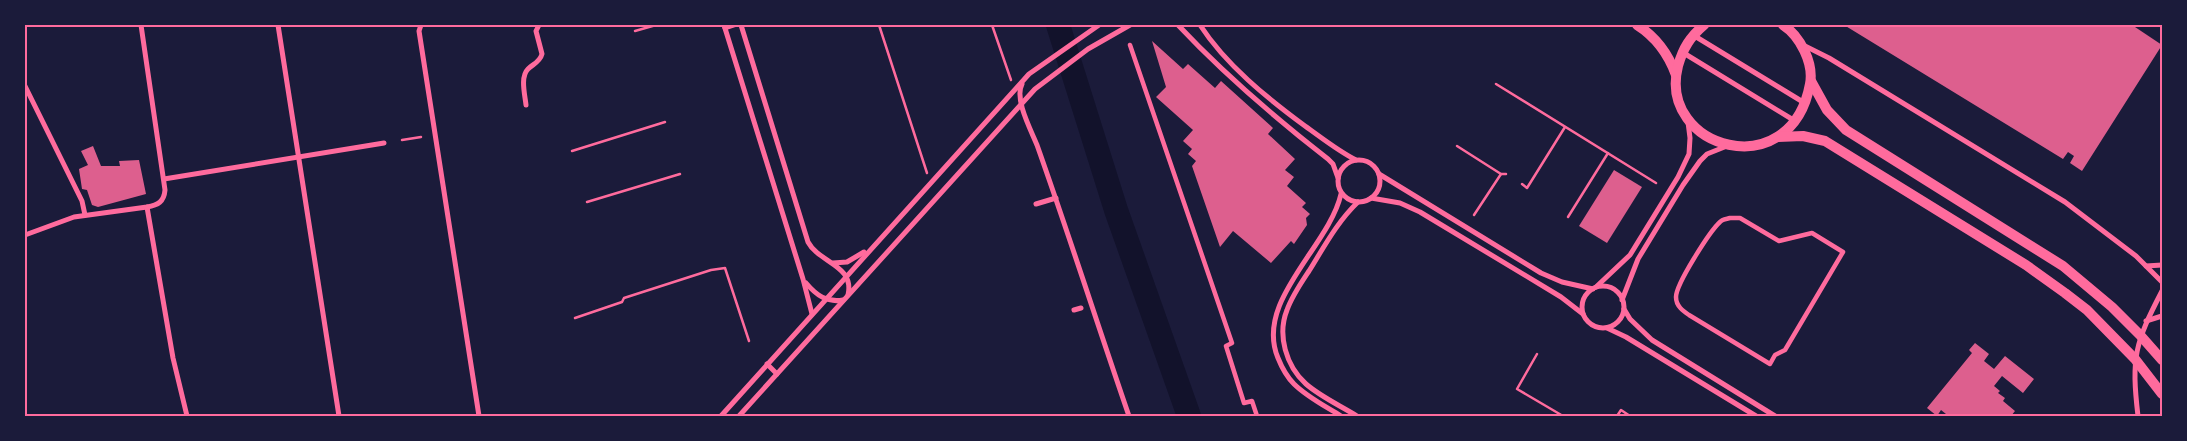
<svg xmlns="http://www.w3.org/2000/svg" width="2187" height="441" viewBox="0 0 2187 441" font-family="Manrope,sans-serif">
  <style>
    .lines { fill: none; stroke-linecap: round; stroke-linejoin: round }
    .river { stroke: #12122b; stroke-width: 24 }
    .building { fill: #dd5f8e }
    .path { stroke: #ff6b9d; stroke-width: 2.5 }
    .pedestrian { stroke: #ff6b9d; stroke-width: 4.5 }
    .minor { stroke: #ff6b9d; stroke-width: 5 }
    .secondary { stroke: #ff6b9d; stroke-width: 10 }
    .neatline { fill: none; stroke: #ff6b9d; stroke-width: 2 }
  </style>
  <rect width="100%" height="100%" fill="#1b1b3a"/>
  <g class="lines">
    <polyline class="river" points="1058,25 1116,210 1189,416"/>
  </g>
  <g class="building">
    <polygon points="1844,25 2132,25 2162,45 2082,171 2070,163 2074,156 2068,152 2063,159"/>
    <polygon points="1152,41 1183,69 1188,64 1215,88 1221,81 1273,128 1268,134 1295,159 1285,170 1294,177 1287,186 1306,203 1302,207 1310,214 1306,218 1307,225 1294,244 1291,241 1271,263 1233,231 1220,247 1192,166 1196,161 1188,154 1192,149 1183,141 1193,130 1156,97 1166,87"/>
    <polygon points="93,146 101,166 120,166 119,161 139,160 146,194 98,207 92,205 87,190 82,189 79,169 88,165 81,151"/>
    <polygon points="1614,170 1642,187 1607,243 1579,226"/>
    <polygon points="1975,343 1989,354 1984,361 1994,369 2005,356 2034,379 2023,393 2002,376 1994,386 2000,391 1998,393 2005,398 2003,401 2015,411 2011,416 1945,416 1946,414 1941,410 1937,416 1927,408 1972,353 1969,350"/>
  </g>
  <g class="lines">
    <g class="path">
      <polyline points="879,25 927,173"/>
      <polyline points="992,25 1011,80"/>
      <polyline points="635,31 656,25"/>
      <polyline points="1496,84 1656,183"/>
      <polyline points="402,140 421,137"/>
      <polyline points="1457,146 1501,174 1506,174"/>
      <polyline points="572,151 665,122"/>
      <polyline points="1522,184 1527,188 1565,127"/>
      <polyline points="587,202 680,174"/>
      <polyline points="1474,215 1501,174"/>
      <polyline points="1568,217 1608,153"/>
      <polyline points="575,318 622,302 624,298 711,270 725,268 749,341"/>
      <polyline points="1537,354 1517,389 1563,416"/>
      <polyline points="1617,416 1621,410 1630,416"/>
    </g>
    <g class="pedestrian">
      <polyline points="1130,45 1232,343 1226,346 1244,403 1252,401 1257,416"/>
      <path d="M1730 218H1740L1779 241 1812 233 1843 252 1785 350 1775 355 1770 364 1689 315C1683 311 1676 306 1676 297 1676 284 1710 231 1720 222 1722 219 1727 219 1730 218Z"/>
    </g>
    <g class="minor">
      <polyline points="278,25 339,416"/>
      <polyline points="421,25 419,31 479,416"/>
      <polyline points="724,25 803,279 812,314"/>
      <path d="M741 25 808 242C819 263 855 265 848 295"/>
      <path d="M1178 25C1225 75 1274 117 1328 159L1333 164 1338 178"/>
      <path d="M1200 25C1226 65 1267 98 1305 126 1322 138 1338 151 1356 160"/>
      <polyline points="725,28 734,25"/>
      <polyline points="1693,35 1803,102"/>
      <polyline points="1803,45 1829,58 2065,202 2136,256 2162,282"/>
      <polyline points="1682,52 1795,121"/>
      <path d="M1022 84C1014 99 1031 130 1037 145 1069 235 1098 326 1129 416"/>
      <polyline points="25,86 82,201 85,215"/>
      <path d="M526 105C525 95 520 77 528 69 533 64 540 62 542 54L536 31 539 25"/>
      <circle cx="1359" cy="181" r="21"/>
      <polyline points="1379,174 1541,273 1562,282 1593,289"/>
      <polyline points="164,179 384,143"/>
      <polyline points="1371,198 1400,203 1420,212 1561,297 1583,314"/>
      <polyline points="1036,204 1056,198"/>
      <polyline points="147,207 173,358 187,416"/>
      <path d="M25 235 74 217 147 207C158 205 164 202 165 190L141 25"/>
      <polyline points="833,263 847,262 864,252"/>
      <polyline points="2146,266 2162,265"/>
      <path d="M806 283C816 295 827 303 843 300"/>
      <circle cx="1603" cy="307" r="21"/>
      <polyline points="1596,287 1630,255 1678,177 1689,154 1690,138 1688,122"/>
      <polyline points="1622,300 1638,259 1683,185 1700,161 1707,154 1727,146"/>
      <polyline points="1624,309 1630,319 1652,340 1775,416"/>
      <polyline points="1074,310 1081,308"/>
      <polyline points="2146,321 2162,316"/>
      <polyline points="1607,328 1626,337 1756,416"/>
      <polyline points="767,364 777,374"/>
      <polyline points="721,416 1029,74 1099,25"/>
      <polyline points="739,416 1035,89 1088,49 1130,25"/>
      <path d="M1341 416C1325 406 1307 397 1294 384 1287 377 1282 368 1278 358 1254 301 1329 247 1341 194"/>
      <path d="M1357 416C1341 406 1321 397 1306 384 1286 366 1277 335 1287 310 1292 296 1301 283 1309 271 1324 247 1337 222 1358 202"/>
      <path d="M2138 416C2131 357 2135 343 2162 291"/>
    </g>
    <g class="secondary">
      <path d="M1637 25C1656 37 1668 53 1676 75"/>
      <path d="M1704 25C1690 37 1683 48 1678 66 1657 149 1791 187 1810 84 1814 63 1800 36 1783 25"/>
      <polyline points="1811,81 1827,110 1846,130 2063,266 2112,307 2140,335 2162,360"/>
      <polyline points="1778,137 1803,136 1825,141 2026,265 2065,293 2087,310 2135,359 2162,394"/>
    </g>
  </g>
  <rect width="2187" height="441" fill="none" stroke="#1b1b3a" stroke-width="52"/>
  <rect x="26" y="26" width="2135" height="389" class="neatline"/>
</svg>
